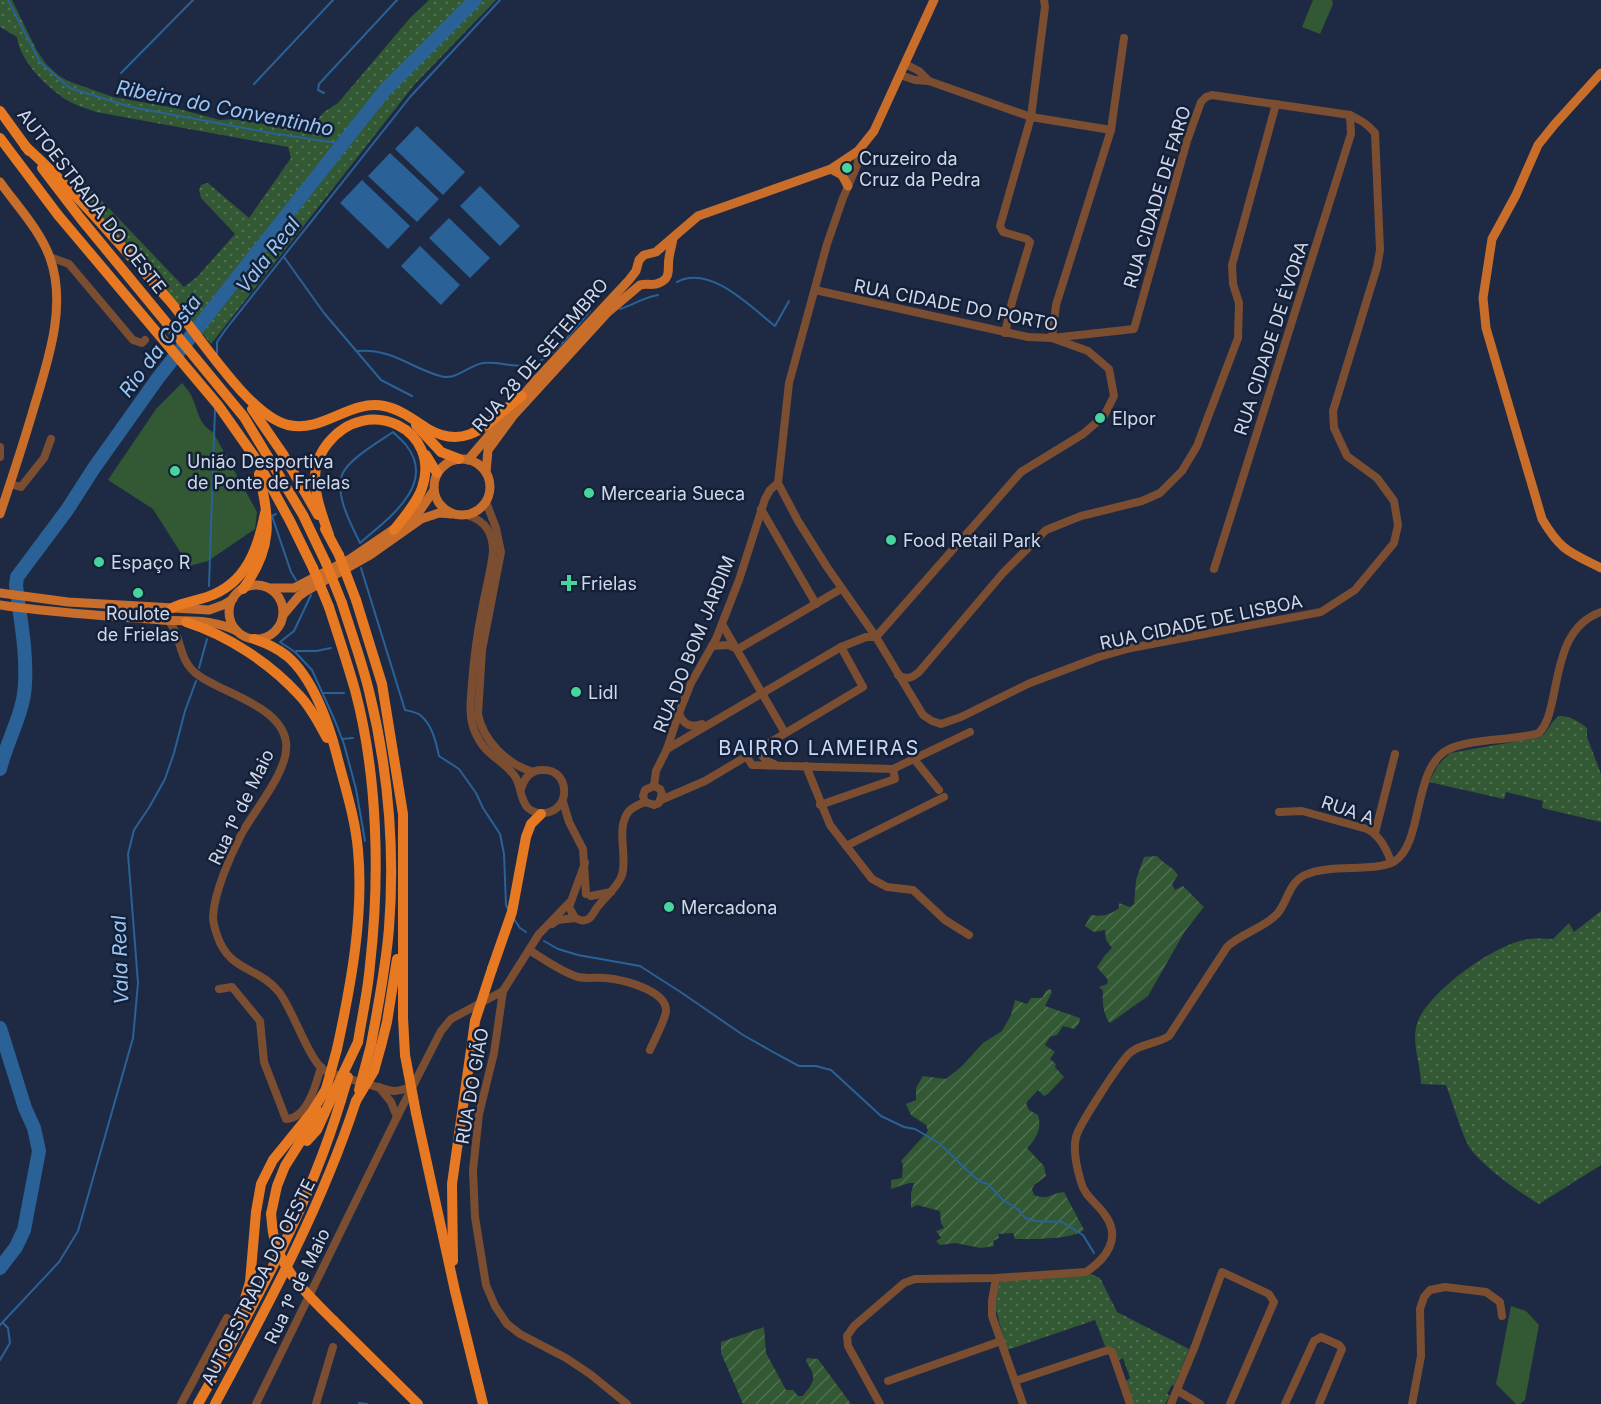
<svg xmlns="http://www.w3.org/2000/svg" width="1601" height="1404" viewBox="0 0 1601 1404" font-family="Inter,sans-serif">
  <style>
    .grass { fill: url(#grass-dots) }
    .park { fill: #325933 }
    .garden { fill: url(#garden-furrows) }
    .water { fill: #2a6197 }
    .lines { fill: none; stroke-linecap: round; stroke-linejoin: round }
    .stream { stroke: #2a6197; stroke-width: 2 }
    .river { stroke: #2a6197; stroke-width: 14 }
    .minor { stroke: #7b4e32; stroke-width: 8 }
    .major { stroke: #c96d2b; stroke-width: 9 }
    .highway { stroke: #e87923; stroke-width: 10 }
    .highway-bridge { stroke: #e87923; stroke-width: 10 }
    .poi-dot { fill: #48d49d; stroke: #142038; stroke-width: 2 }
    .labels { text-anchor: middle; dominant-baseline: central; stroke-width: 5; stroke-linejoin: round; paint-order: stroke }
    .poi-label { font-size: 18px; fill: #d0d8e9; stroke: #142038; text-anchor: start }
    .street-label { font-size: 18px; fill: #d0d8e9; stroke: #142038 }
    .water-label { font-size: 20px; font-style: italic; fill: #99c4f3; stroke: #142038 }
    .neighbourhood-label { font-size: 20px; letter-spacing: 1.5px; fill: #c6d7f8; stroke: #142038 }
  </style>
  <defs>
    <pattern id="grass-dots" width="8" height="8" patternUnits="userSpaceOnUse" patternTransform="scale(1.5)"><rect width="8" height="8" fill="#325933"/><path d="M2 2h.1M6 6h.1" fill="none" stroke="#4f7051" stroke-width="1.8" stroke-linecap="round"/></pattern>
    <pattern id="garden-furrows" width="10" height="10" patternUnits="userSpaceOnUse" patternTransform="scale(1.5)"><rect width="10" height="10" fill="#325933"/><path d="M-1 1l2-2M0 10L10 0M9 11l2-2" fill="none" stroke="#4f7051"/></pattern>
  </defs>
  <rect width="100%" height="100%" fill="#1e2a43"/>
  <g class="grass">
    <path d="M0 0H12L37 51 46 64 58 75 68 81 113 97 175 108 220 120 236 119 302 131 310 128 324 112 338 103 410 18 429 0H496L414 85 211 344 173 299 69 187 80 178 184 287 197 277 235 234 201 198 199 190 201 185 208 183 249 218 291 158 288 147 96 112C86 108 74 105 65 99 46 86 20 61 17 37L0 27Z"/>
    <path d="M1559 716C1571 716 1578 721 1587 728V737L1601 774V822L1542 808 1543 801 1506 792 1504 799 1429 782 1438 765 1450 753 1541 737C1549 731 1550 722 1559 716Z"/>
    <path d="M1601 911V1165L1539 1204C1520 1193 1476 1162 1467 1143 1459 1125 1453 1104 1446 1085L1421 1084C1421 1063 1410 1041 1418 1021 1431 990 1497 942 1530 939 1537 938 1545 939 1553 939L1569 923 1574 932Z"/>
    <path d="M1089 1273 1100 1278 1117 1312 1189 1349 1174 1386 1172 1385 1167 1394 1170 1396 1165 1404H1134L1126 1381 1130 1378 1123 1358 1119 1360C1116 1353 1114 1346 1105 1346L1095 1320 1007 1350 995 1306 1000 1279Z"/>
  </g>
  <g class="park">
    <polygon points="1313,0 1332,0 1333,4 1320,34 1302,27"/>
    <path d="M182 383C185 387 189 391 191 395 198 409 198 424 213 432L257 512 255 529 208 561 189 566 153 509 108 480 156 409Z"/>
    <polygon points="1511,1306 1526,1311 1539,1325 1525,1400 1520,1404 1516,1404 1496,1384"/>
  </g>
  <g class="garden">
    <path d="M1157 856C1164 864 1173 867 1178 875L1172 884 1175 890 1183 886 1204 907 1185 931 1148 996 1110 1023C1103 1016 1102 1000 1103 991L1099 987 1107 984 1108 980 1097 967 1105 955 1112 948 1106 940 1105 930 1094 932 1085 926 1091 915C1102 917 1110 915 1119 908V903L1130 907 1134 904 1136 880 1144 857Z"/>
    <path d="M1050 989 1052 992 1045 1006 1080 1018 1079 1023 1074 1029 1063 1026 1057 1035 1050 1037 1045 1045 1055 1052 1050 1059 1056 1064 1055 1067 1064 1077 1048 1094 1044 1096 1038 1090 1026 1103 1029 1110 1038 1115C1042 1129 1037 1137 1027 1148L1044 1166 1046 1176 1034 1185 1032 1189 1034 1195C1050 1201 1050 1193 1064 1192L1084 1230C1069 1240 1034 1239 1015 1239L1013 1233 998 1234 999 1238 993 1241 994 1246 981 1248 955 1243 940 1245 936 1241 941 1238 936 1231 944 1228 941 1223 940 1211 917 1205 911 1208V1193L914 1183H909L891 1189V1180L902 1178 903 1164 901 1161 928 1131 926 1125 911 1115 906 1104 916 1100V1088L923 1076 946 1079 961 1067 983 1043 1002 1031 1011 1015 1015 1000 1027 1004 1031 998H1042L1046 991Z"/>
    <path d="M764 1327 766 1353 786 1390H793L798 1396H803C815 1380 817 1379 806 1361L807 1358 818 1359 851 1404H743L721 1353V1342Z"/>
  </g>
  <g class="water">
    <polygon points="417,126 465,172 443,195 395,149"/>
    <polygon points="390,153 439,199 417,222 368,176"/>
    <polygon points="362,180 410,226 388,249 340,203"/>
    <polygon points="480,186 520,226 500,246 460,206"/>
    <polygon points="449,218 490,258 470,278 429,238"/>
    <polygon points="420,246 460,285 441,305 401,266"/>
  </g>
  <g class="lines">
    <g class="stream">
      <polyline points="8,0 40,62 70,88 131,107 271,133 343,144"/>
      <polyline points="121,73 193,0"/>
      <polyline points="254,84 333,0"/>
      <polyline points="324,93 318,90 319,84 397,0"/>
      <polyline points="284,257 324,313 381,380 412,396"/>
      <path d="M677 282C710 264 751 307 775 326L789 301"/>
      <path d="M620 309C634 305 644 297 658 295"/>
      <path d="M358 351C393 349 409 367 440 376 456 381 467 366 483 363 498 361 514 368 529 365 551 362 576 327 590 311"/>
      <polyline points="217,355 217,342 226,329 410,97 500,0"/>
      <path d="M393 432C397 436 402 440 406 445 438 485 386 520 360 543 351 524 335 496 342 475 347 460 380 441 393 432Z"/>
      <polyline points="276,514 272,516 291,572 296,580"/>
      <path d="M361 568 405 710C409 711 416 712 420 715 432 724 436 742 439 756L459 769 476 793 483 808 500 834 504 854 506 905 508 909"/>
      <polyline points="209,586 215,409"/>
      <polyline points="311,595 294,631 280,642 295,652 312,670 335,721 344,744 356,789 365,841"/>
      <polyline points="296,651 316,651 331,648"/>
      <polyline points="199,668 207,639"/>
      <polyline points="323,693 344,693"/>
      <polyline points="342,739 353,738"/>
      <polyline points="514,919 520,928 526,932"/>
      <polyline points="544,941 558,949 578,955 640,966 682,993 743,1035 773,1052 799,1066 816,1066 831,1070 881,1116 904,1127 915,1129 939,1143 972,1175 981,1182 988,1184 1003,1200 1019,1210 1025,1218 1035,1221 1062,1222 1083,1235 1094,1253"/>
      <polyline points="0,1325 59,1262 78,1231 133,1038 138,983 128,854 134,830 150,806 165,779 174,753 185,711 196,681"/>
      <polyline points="0,1360 10,1343 8,1328 3,1323"/>
      <polyline points="359,1403 367,1404"/>
    </g>
    <g class="river">
      <path d="M0 769C7 740 24 713 25 684 27 651 20 617 16 585L17 577 67 510 94 468 158 378 385 90 475 0"/>
      <polyline points="0,1028 25,1108 34,1128 39,1151 24,1230 16,1247 0,1268"/>
    </g>
    <g class="minor">
      <polyline points="905,64 919,71 929,81"/>
      <polyline points="900,75 915,80 929,81 1031,117 1111,130"/>
      <path d="M858 151V163L843 198 827 244 789 383 778 483 798 521 827 567 876 637 923 715 932 721 941 724 961 717 1030 683 1099 657 1131 648 1321 612 1355 590 1394 543 1398 525 1394 501 1377 478 1347 456 1334 428 1333 411 1377 267 1380 250 1375 133C1368 124 1360 120 1350 115L1212 95 1206 97 1201 102 1187 141 1134 329 1052 338"/>
      <polyline points="50,257 69,264 133,340 142,343 145,340"/>
      <polyline points="815,290 1028,337 1052,338 1088,351 1109,369 1114,396 1104,416 1083,434 1021,472 876,637"/>
      <polyline points="1005,333 1012,302 1030,242 1027,239 1003,232 1000,226 1031,117 1045,7 1044,0"/>
      <polyline points="1052,338 1056,305 1111,130 1124,38"/>
      <polyline points="0,447 0,457"/>
      <polyline points="10,484 21,487 44,458 51,439"/>
      <path d="M486 502 496 528 501 552 482 650 478 714C483 741 507 764 533 772"/>
      <polyline points="761,509 816,604"/>
      <path d="M467 515C486 521 493 533 493 552 491 572 485 591 482 610 477 634 474 658 472 683 471 699 468 716 475 732 485 756 501 758 514 775 522 785 519 799 528 808 533 812 539 814 545 813 572 810 570 768 542 770 530 770 524 779 521 789"/>
      <polyline points="1214,569 1351,134 1350,115"/>
      <path d="M168 620C183 637 177 660 198 675 224 694 281 706 286 742 290 770 254 810 241 835 230 856 214 893 213 917 213 923 215 929 217 935 229 972 258 966 279 992 292 1008 310 1062 324 1070 332 1074 385 1090 394 1091 400 1091 407 1088 412 1087"/>
      <polyline points="722,624 785,733"/>
      <polyline points="712,646 728,645 738,649"/>
      <polyline points="738,649 841,589"/>
      <path d="M898 675C907 680 912 678 919 672L1003 573 1046 530 1081 516 1142 501 1160 493 1182 471 1197 446 1238 338 1239 303 1233 284 1232 265 1276 104"/>
      <path d="M679 713C683 725 691 728 702 724"/>
      <polyline points="667,749 841,647 866,637 876,637"/>
      <polyline points="757,750 767,761 774,764"/>
      <polyline points="747,757 752,765 893,769 970,732"/>
      <polyline points="914,759 939,790"/>
      <polyline points="806,766 830,825 872,879 887,887 913,890 945,920 969,935"/>
      <polyline points="654,786 656,771 667,749 679,713 691,683 716,639 739,580 765,499 770,490 778,483"/>
      <polyline points="661,800 705,781 863,687 841,647"/>
      <polyline points="563,802 569,822 583,849 586,894"/>
      <polyline points="645,802 643,796 645,790 654,786"/>
      <polyline points="820,805 895,779 893,769"/>
      <path d="M1279 812 1302 811 1367 829C1379 835 1387 850 1391 862"/>
      <polyline points="1375,833 1395,754"/>
      <polyline points="846,846 944,797"/>
      <path d="M585 863 569 907 575 918C587 924 591 918 596 909 604 897 617 889 622 875 628 855 615 829 629 811 633 807 640 804 645 802L654 805 659 803 662 794 660 789 654 786"/>
      <polyline points="591,896 611,892"/>
      <polyline points="552,924 558,920 575,918"/>
      <path d="M529 950C544 959 561 972 578 977 587 979 596 977 605 978 621 979 667 990 666 1011 665 1021 654 1040 650 1050"/>
      <path d="M219 989 232 987 260 1021 264 1062 286 1119C308 1118 316 1084 321 1067"/>
      <polyline points="503,991 494,1053 479,1114 473,1170 475,1217 486,1285 495,1306 507,1324 520,1334 566,1358 590,1374 627,1404"/>
      <polyline points="379,1087 391,1102 397,1117"/>
      <polyline points="996,1278 992,1301 992,1316 1023,1404"/>
      <polyline points="888,1381 1001,1341"/>
      <polyline points="1015,1381 1108,1350 1112,1352 1130,1404"/>
      <polyline points="1178,1391 1200,1404"/>
      <polyline points="181,1404 227,1318"/>
      <polyline points="256,1404 397,1117 441,1031 451,1019 503,991 539,934 569,903"/>
      <polyline points="316,1404 333,1347"/>
      <path d="M880 1404 848 1346 847 1336 854 1326 904 1283 915 1279 996 1278 1086 1272C1106 1259 1122 1238 1105 1215 1098 1204 1084 1196 1081 1182 1077 1169 1073 1150 1076 1137 1079 1125 1121 1060 1131 1052 1142 1043 1157 1044 1169 1036L1227 947C1241 933 1263 929 1277 914 1288 902 1288 883 1305 875 1330 863 1375 873 1395 861 1424 842 1412 767 1449 749 1474 738 1512 741 1539 733 1548 723 1550 711 1553 698 1560 665 1564 625 1601 612"/>
      <polyline points="1171,1404 1195,1346 1222,1272 1269,1294 1274,1302 1230,1404"/>
      <polyline points="1285,1404 1314,1341 1321,1337 1339,1345 1342,1349 1319,1404"/>
      <polyline points="1412,1404 1421,1356 1420,1309 1424,1297 1430,1290 1445,1287 1486,1292 1500,1302 1502,1316"/>
    </g>
    <g class="major">
      <path d="M1601 73 1554 125 1538 145 1516 195 1492 239 1483 298 1486 328 1542 519C1561 551 1569 552 1601 568"/>
      <polyline points="831,169 842,175 848,186"/>
      <path d="M0 182C17 206 40 230 50 258 68 308 46 366 32 414 22 448 11 481 0 514"/>
      <circle cx="462" cy="487" r="28"/>
      <polyline points="468,460 537,379 629,280 636,271 639,260 644,255 656,252 698,216 831,169 858,151 874,131 934,0"/>
      <path d="M486 472 488 450 513 416 608 312 640 285C646 283 653 286 659 283 672 278 667 268 669 258 670 251 672 245 673 238"/>
      <circle cx="256" cy="612" r="27"/>
      <polyline points="269,588 294,588 350,559 419,512 434,490"/>
      <polyline points="0,593 68,602 209,610 223,605 233,599"/>
      <path d="M0 605C53 613 107 616 161 620 191 622 209 618 237 631"/>
      <polyline points="283,615 299,596 306,591 370,555 421,519 439,513 452,514"/>
    </g>
    <g class="highway">
      <polyline points="0,111 29,151"/>
      <polyline points="0,138 58,215 218,405 256,459 290,521 313,568"/>
      <path d="M25 146C76 192 121 246 167 298 196 330 248 416 288 425 323 433 350 399 384 406 400 409 414 420 428 429 470 453 491 418 522 396"/>
      <polyline points="42,168 81,219 244,417 303,515 326,563"/>
      <polyline points="252,409 283,454 318,515"/>
      <polyline points="416,425 441,452 459,459"/>
      <polyline points="426,455 437,473"/>
      <polyline points="325,529 339,555"/>
      <path d="M329 535C322 515 312 489 316 468 317 460 323 449 328 443 368 393 442 430 422 488 417 503 404 517 394 530"/>
      <path d="M243 589C273 548 270 521 259 474"/>
      <polyline points="356,600 382,684 403,814 403,1018 405,1055"/>
      <path d="M342 603C351 632 362 662 369 691 388 768 395 849 389 928 386 967 378 1006 371 1045"/>
      <path d="M329 607C338 635 347 662 355 690 378 776 380 877 370 965 368 991 362 1016 358 1042"/>
      <path d="M172 608C184 602 195 601 207 597 246 584 258 549 265 513"/>
      <path d="M186 622C227 635 270 663 299 695 311 707 319 724 327 738"/>
      <path d="M254 639C266 643 277 648 287 656 312 677 328 721 336 752 344 784 355 816 358 850 364 915 351 985 337 1049"/>
      <polyline points="492,969 512,912 526,837 531,824 541,814"/>
      <polyline points="381,1046 387,1022 397,959"/>
      <polyline points="416,1113 455,1291 483,1404"/>
      <polyline points="307,1141 317,1130 332,1097"/>
      <polyline points="271,1214 277,1186 285,1166 319,1112"/>
      <polyline points="453,1261 452,1184 475,1021"/>
      <polyline points="334,1321 418,1404"/>
      <polyline points="235,1332 250,1282 256,1212 261,1184 273,1160 312,1112 326,1089"/>
      <path d="M198 1404C253 1307 309 1207 341 1100"/>
      <path d="M215 1404C268 1305 321 1208 356 1101"/>
    </g>
    <g class="highway-bridge">
      <polyline points="339,555 356,600"/>
      <polyline points="326,563 342,603"/>
      <polyline points="313,568 329,607"/>
      <polyline points="475,1021 492,969"/>
      <polyline points="405,1055 416,1113"/>
      <polyline points="326,1089 337,1049"/>
      <polyline points="359,1090 371,1045"/>
      <polyline points="332,1097 358,1042"/>
      <polyline points="341,1100 348,1077"/>
      <polyline points="356,1101 374,1071 381,1046"/>
      <path d="M271 1214C272 1221 272 1230 274 1237 281 1271 311 1298 334 1321"/>
    </g>
  </g>
  <g class="poi-dot">
    <circle cx="847" cy="168" r="6"/>
    <circle cx="1100" cy="418" r="6"/>
    <circle cx="175" cy="471" r="6"/>
    <circle cx="589" cy="493" r="6"/>
    <circle cx="891" cy="540" r="6"/>
    <circle cx="99" cy="562" r="6"/>
    <path d="M566 574h6v6h6v6h-6v6h-6v-6h-6v-6h6z"/>
    <circle cx="138" cy="593" r="6"/>
    <circle cx="576" cy="692" r="6"/>
    <circle cx="669" cy="907" r="6"/>
  </g>
  <g class="labels">
    <g class="poi-label">
      <text x="859" y="158">Cruzeiro da<tspan x="859" dy="21">Cruz da Pedra</tspan></text>
      <text x="1112" y="418">Elpor</text>
      <text x="187" y="461">União Desportiva<tspan x="187" dy="21">de Ponte de Frielas</tspan></text>
      <text x="601" y="493">Mercearia Sueca</text>
      <text x="903" y="540">Food Retail Park</text>
      <text x="111" y="562">Espaço R</text>
      <text x="581" y="583">Frielas</text>
      <text x="138" y="613" text-anchor="middle">Roulote<tspan x="138" dy="21">de Frielas</tspan></text>
      <text x="588" y="692">Lidl</text>
      <text x="681" y="907">Mercadona</text>
    </g>
    <g class="street-label">
      <text transform="translate(1157 197) rotate(-73)">RUA CIDADE DE FARO</text>
      <text transform="translate(92 201) rotate(52)">AUTOESTRADA DO OESTE</text>
      <text transform="translate(956 305) rotate(11)">RUA CIDADE DO PORTO</text>
      <text transform="translate(1271 338) rotate(-72)">RUA CIDADE DE ÉVORA</text>
      <text transform="translate(540 355) rotate(-49)">RUA 28 DE SETEMBRO</text>
      <text transform="translate(1201 622) rotate(-12)">RUA CIDADE DE LISBOA</text>
      <text transform="translate(694 644) rotate(-68)">RUA DO BOM JARDIM</text>
      <text transform="translate(241 807) rotate(-64)">Rua 1º de Maio</text>
      <text transform="translate(1348 810) rotate(19)">RUA A</text>
      <text transform="translate(472 1086) rotate(-80)">RUA DO GIÃO</text>
      <text transform="translate(258 1282) rotate(-63)">AUTOESTRADA DO OESTE</text>
      <text transform="translate(297 1286) rotate(-64)">Rua 1º de Maio</text>
    </g>
    <g class="water-label">
      <text transform="translate(225 108) rotate(11)">Ribeira do Conventinho</text>
      <text transform="translate(268 255) rotate(-52)">Vala Real</text>
      <text transform="translate(160 346) rotate(-53)">Rio da Costa</text>
      <text transform="translate(120 960) rotate(-92)">Vala Real</text>
    </g>
    <g class="neighbourhood-label">
      <text x="819" y="748">BAIRRO LAMEIRAS</text>
    </g>
  </g>
</svg>
